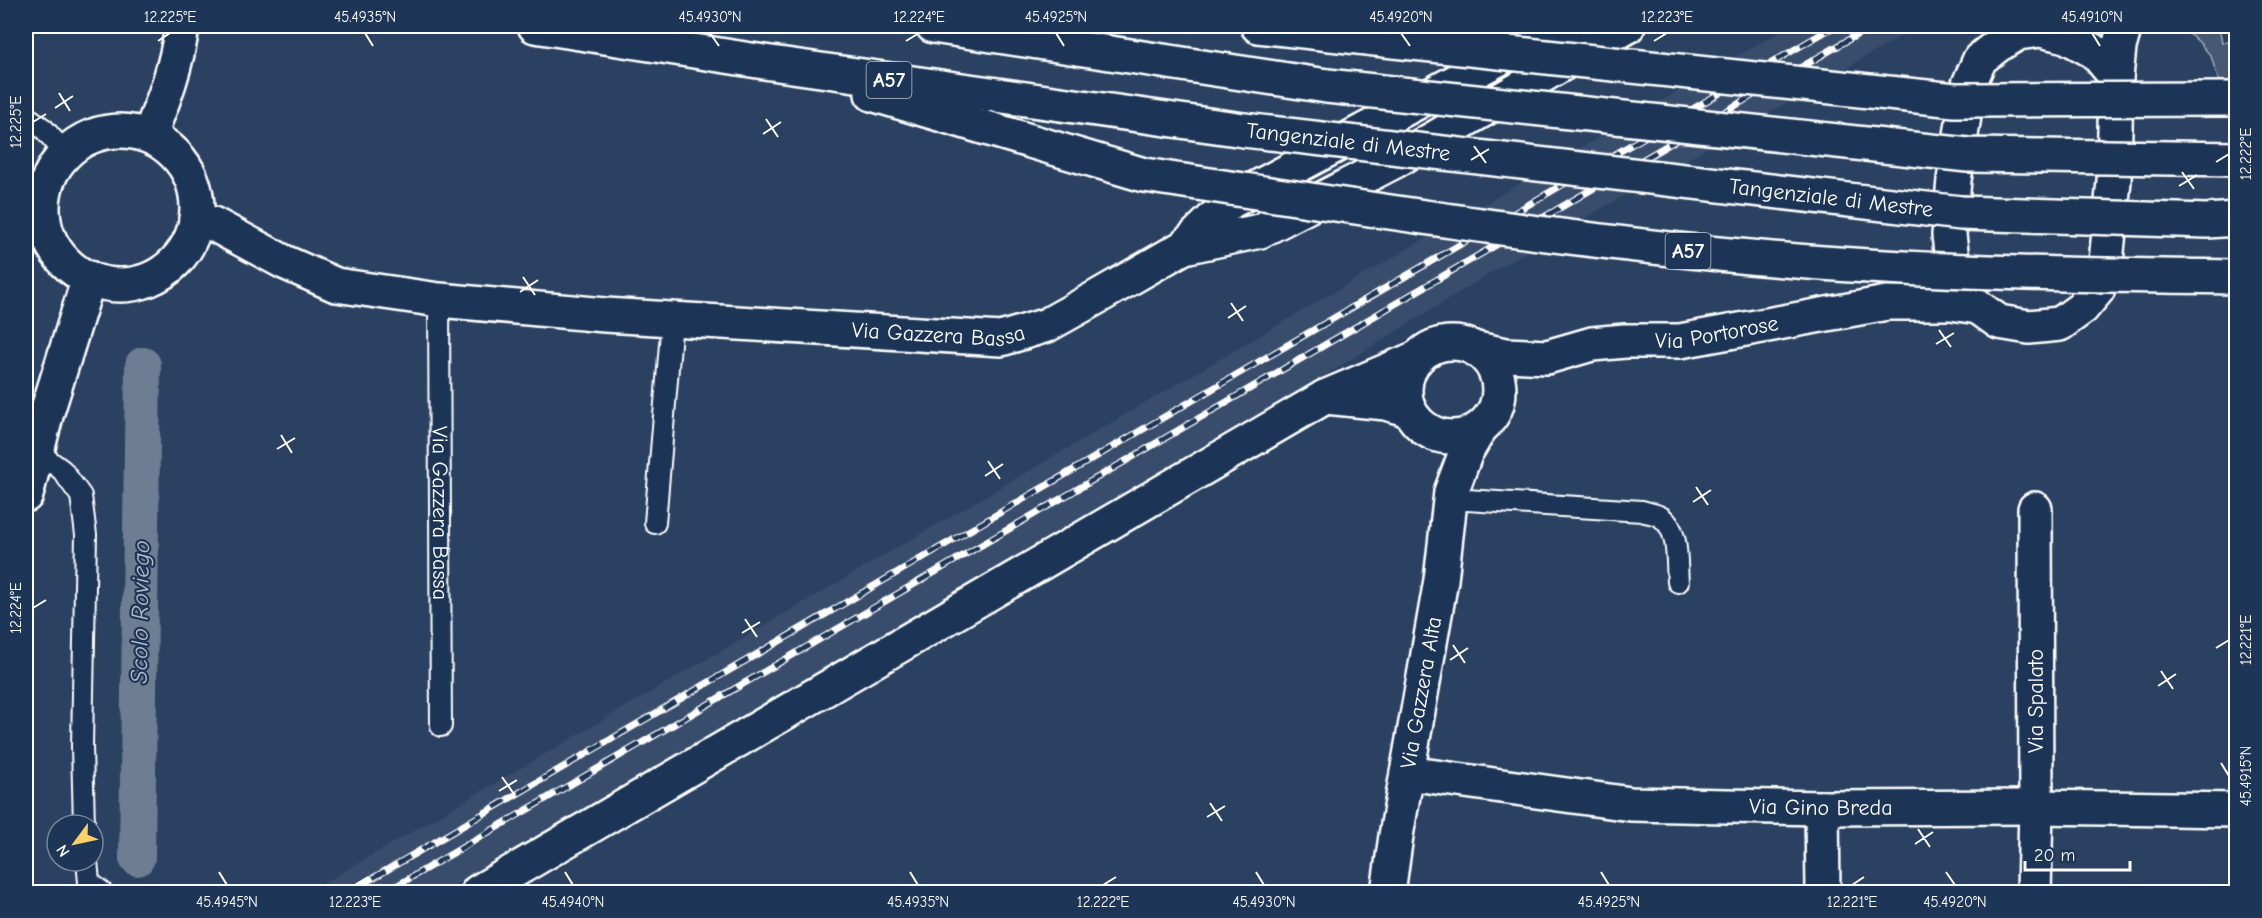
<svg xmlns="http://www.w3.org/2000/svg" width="2262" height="918" viewBox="0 0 2262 918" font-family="'Comic Neue',sans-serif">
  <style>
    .built { fill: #394e6c }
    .green { fill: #465975; stroke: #a2acba; stroke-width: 1.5 }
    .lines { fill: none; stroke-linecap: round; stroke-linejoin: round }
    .canal { stroke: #6d7d92; stroke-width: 36 }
    .lane-casing { stroke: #fff; stroke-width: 24 }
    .street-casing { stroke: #fff; stroke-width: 38 }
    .secondary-casing { stroke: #fff; stroke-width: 38 }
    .highway-casing { stroke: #fff; stroke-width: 38 }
    .lane { stroke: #1d3557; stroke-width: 20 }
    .street { stroke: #1d3557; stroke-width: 33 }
    .secondary { stroke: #1d3557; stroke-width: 33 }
    .highway { stroke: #1d3557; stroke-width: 33 }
    .rail-casing { stroke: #fff; stroke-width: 7 }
    .rail { stroke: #1d3557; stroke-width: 4.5; stroke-dasharray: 14; stroke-linecap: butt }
    .highway-bridge-casing { stroke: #fff; stroke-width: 38; stroke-linecap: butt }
    .highway-bridge { stroke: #1d3557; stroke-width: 33 }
    .ticks { fill: none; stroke: #fff; stroke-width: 2 }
    .labels { text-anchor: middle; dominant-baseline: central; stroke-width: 4.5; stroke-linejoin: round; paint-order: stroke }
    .shield { fill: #1d3557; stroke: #bbc2cd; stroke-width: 1.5 }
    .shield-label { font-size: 21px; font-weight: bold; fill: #fff }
    .street-label { font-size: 22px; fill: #fff; stroke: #1d3557 }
    .water-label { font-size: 24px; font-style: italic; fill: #b6bec8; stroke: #1d3557 }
    .neatline { fill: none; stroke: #fff; stroke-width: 2 }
    .ticks-label { font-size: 15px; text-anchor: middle; fill: #fff }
  </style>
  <rect width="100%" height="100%" fill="#2a4161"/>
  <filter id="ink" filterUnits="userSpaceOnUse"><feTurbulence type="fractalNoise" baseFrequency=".0167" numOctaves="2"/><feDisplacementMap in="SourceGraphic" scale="12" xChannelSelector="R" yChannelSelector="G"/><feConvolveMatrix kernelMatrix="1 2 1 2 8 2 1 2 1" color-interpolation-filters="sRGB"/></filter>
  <g filter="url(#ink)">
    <polygon class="built" points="1789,26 1919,26 1502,266 1039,552 442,892 309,892"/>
    <polygon class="green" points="2178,26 2219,26 2222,43 2236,40 2236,82 2220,85 2211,56 2198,41"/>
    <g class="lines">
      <polyline class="canal" points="137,858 143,365"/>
      <g class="lane-casing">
        <g id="lane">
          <polyline points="1484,26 1500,58"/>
          <polyline points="26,116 44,129 65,153"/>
          <path id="s1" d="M439 300 441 726"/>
          <polyline points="36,451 62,470 81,496 86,535 82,746 84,825"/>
          <path d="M1451 499 1642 511C1648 513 1656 514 1661 517 1680 530 1676 562 1678 582"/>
          <polyline points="655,523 672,320"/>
          <polyline points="87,861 89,882 102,892"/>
        </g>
      </g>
      <g class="street-casing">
        <g id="street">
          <circle cx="120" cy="208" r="77"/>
          <path d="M149 136C164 100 177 65 182 26"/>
          <path id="s2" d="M196 219 213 224 284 262 336 285 439 300 605 315 1001 339 1047 325 1099 296 1184 247 1230 202 1500 58 1543 35 1568 26"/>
          <polyline points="1184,247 1260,231 1395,161 1628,26"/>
          <polyline points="26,495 47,412 89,278"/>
          <path id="s3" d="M1407 773 1631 804 1822 808 2036 807 2236 810"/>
          <polyline points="1822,808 1823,892"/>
          <polyline points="478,892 1325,397"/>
          <polyline points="2034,892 2036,807 2035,509"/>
        </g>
      </g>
      <g class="secondary-casing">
        <g id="secondary">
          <polygon points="2040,30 2066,36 2095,52 2116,77 2114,181 2106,262 2098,289 2082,308 2060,324 2029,327 1999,322 1978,307 1965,293 1953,268 1949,235 1954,180 1969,84 1980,59 1998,45 2018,33"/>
          <polyline points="2116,77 2119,47 2125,26"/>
          <circle cx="1452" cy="390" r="47"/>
          <path id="s4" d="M1476 349 1506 355 1547 357 1592 344 1625 341H1680L1887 303H1951L1978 307"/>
          <polyline points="1325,397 1417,358"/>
          <polyline points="1326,397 1386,403 1409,410"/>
          <path id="s5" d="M1388 892 1396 836 1441 580 1451 492 1466 452 1479 430"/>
        </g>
      </g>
      <g class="highway-casing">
        <g id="highway">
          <polyline points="535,26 764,62 1244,130"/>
          <polyline points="933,26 1327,86"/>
          <polyline points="1258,26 1394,41"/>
          <polyline points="872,94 1144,175"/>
        </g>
      </g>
      <use href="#lane" class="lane"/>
      <use href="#street" class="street"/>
      <use href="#secondary" class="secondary"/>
      <use href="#highway" class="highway"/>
      <g class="rail-casing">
        <g id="rail">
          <polyline points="349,892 1835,26"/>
          <polyline points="386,892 1872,26"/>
        </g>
      </g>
      <use href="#rail" class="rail"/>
      <g class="highway-bridge-casing">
        <g id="highway-bridge">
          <polyline points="1394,41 1955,100 2236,99"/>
          <polyline points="1327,86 1968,155 2236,159"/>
          <path id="s6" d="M1244 130 1961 213 2207 221 2236 219"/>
          <path d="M1144 175C1338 204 1533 236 1729 255 1898 272 2067 275 2236 277"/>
        </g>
      </g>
      <use href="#highway-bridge" class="highway-bridge"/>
    </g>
  </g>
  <path class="ticks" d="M365 33 373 46M710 33 719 46M1056 33 1064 46M1401 33 1410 46M2092 33 2100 46M158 41 170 33M906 41 919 33M1654 41 1667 33M59 93 70 111M55 108 73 96M766 119 778 137M33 122 46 114M763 134 781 122M1474 146 1486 163M1471 160 1489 149M2216 162 2229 154M2182 172 2194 189M2179 186 2197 175M523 277 535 295M520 292 538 280M1231 303 1243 321M1228 318 1246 306M1939 330 1951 347M1936 344 1954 333M281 435 292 453M277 449 295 438M988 461 1000 479M985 476 1003 464M1696 487 1708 505M1693 502 1711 490M33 608 46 600M745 619 757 637M742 633 760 622M1453 645 1465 663M2216 648 2229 640M1450 660 1468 648M2161 671 2173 689M2158 686 2176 674M2221 763 2229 776M502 777 514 794M499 791 517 780M1210 803 1222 821M1207 817 1225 806M1918 829 1930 847M1915 844 1933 832M219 872 227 885M565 872 573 885M910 872 918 885M1256 872 1264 885M1601 872 1609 885M1946 872 1955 885M355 885 368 877M1103 885 1116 877M1852 885 1864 877"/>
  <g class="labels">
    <g class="shield">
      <rect x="866.5" y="62" width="45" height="36" rx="4.5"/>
      <rect x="1665.5" y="233" width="45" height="36" rx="4.5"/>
    </g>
    <g class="shield-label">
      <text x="889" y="80">A57</text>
      <text x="1688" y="251">A57</text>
    </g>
    <g class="street-label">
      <text stroke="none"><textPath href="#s6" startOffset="105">Tangenziale di Mestre</textPath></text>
      <text stroke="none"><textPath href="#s6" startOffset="591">Tangenziale di Mestre</textPath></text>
      <text stroke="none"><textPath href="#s2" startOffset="760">Via Gazzera Bassa</textPath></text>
      <text stroke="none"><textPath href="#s4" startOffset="244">Via Portorose</textPath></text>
      <text stroke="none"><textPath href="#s1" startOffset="213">Via Gazzera Bassa</textPath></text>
      <text stroke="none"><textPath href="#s5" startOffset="202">Via Gazzera Alta</textPath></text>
      <text transform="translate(2036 701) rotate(-90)">Via Spalato</text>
      <text stroke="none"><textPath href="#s3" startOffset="416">Via Gino Breda</textPath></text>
    </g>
    <g class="water-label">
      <text transform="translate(140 612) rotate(-89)">Scolo Roviego</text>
    </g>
  </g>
  <rect width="2262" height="918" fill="none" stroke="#1d3557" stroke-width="66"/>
  <g transform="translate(75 843) rotate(237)"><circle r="28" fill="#1d3557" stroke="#77869a" stroke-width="1.5"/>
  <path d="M0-4.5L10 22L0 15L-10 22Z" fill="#ffd166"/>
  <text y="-9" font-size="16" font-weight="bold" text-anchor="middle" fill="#ffffff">N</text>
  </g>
  <path d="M2025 861v9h105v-9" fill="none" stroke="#ffffff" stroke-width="3"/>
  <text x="2034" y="861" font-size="18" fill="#ffffff" stroke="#1d3557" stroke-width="4.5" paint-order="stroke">20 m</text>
  <rect x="33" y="33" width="2196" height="852" class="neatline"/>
  <g class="ticks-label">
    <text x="170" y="22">12.225°E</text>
    <text x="365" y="22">45.4935°N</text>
    <text x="710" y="22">45.4930°N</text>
    <text x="919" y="22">12.224°E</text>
    <text x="1056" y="22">45.4925°N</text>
    <text x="1401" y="22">45.4920°N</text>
    <text x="1667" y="22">12.223°E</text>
    <text x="2092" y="22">45.4910°N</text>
    <text transform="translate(16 122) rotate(-90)" y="5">12.225°E</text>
    <text transform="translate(2246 154) rotate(-90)" y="5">12.222°E</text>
    <text transform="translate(16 608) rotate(-90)" y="5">12.224°E</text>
    <text transform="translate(2246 640) rotate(-90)" y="5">12.221°E</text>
    <text transform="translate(2246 776) rotate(-90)" y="5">45.4915°N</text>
    <text x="227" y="907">45.4945°N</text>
    <text x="355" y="907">12.223°E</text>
    <text x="573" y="907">45.4940°N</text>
    <text x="918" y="907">45.4935°N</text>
    <text x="1103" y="907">12.222°E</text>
    <text x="1264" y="907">45.4930°N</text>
    <text x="1609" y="907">45.4925°N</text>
    <text x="1852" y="907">12.221°E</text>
    <text x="1955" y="907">45.4920°N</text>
  </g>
</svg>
